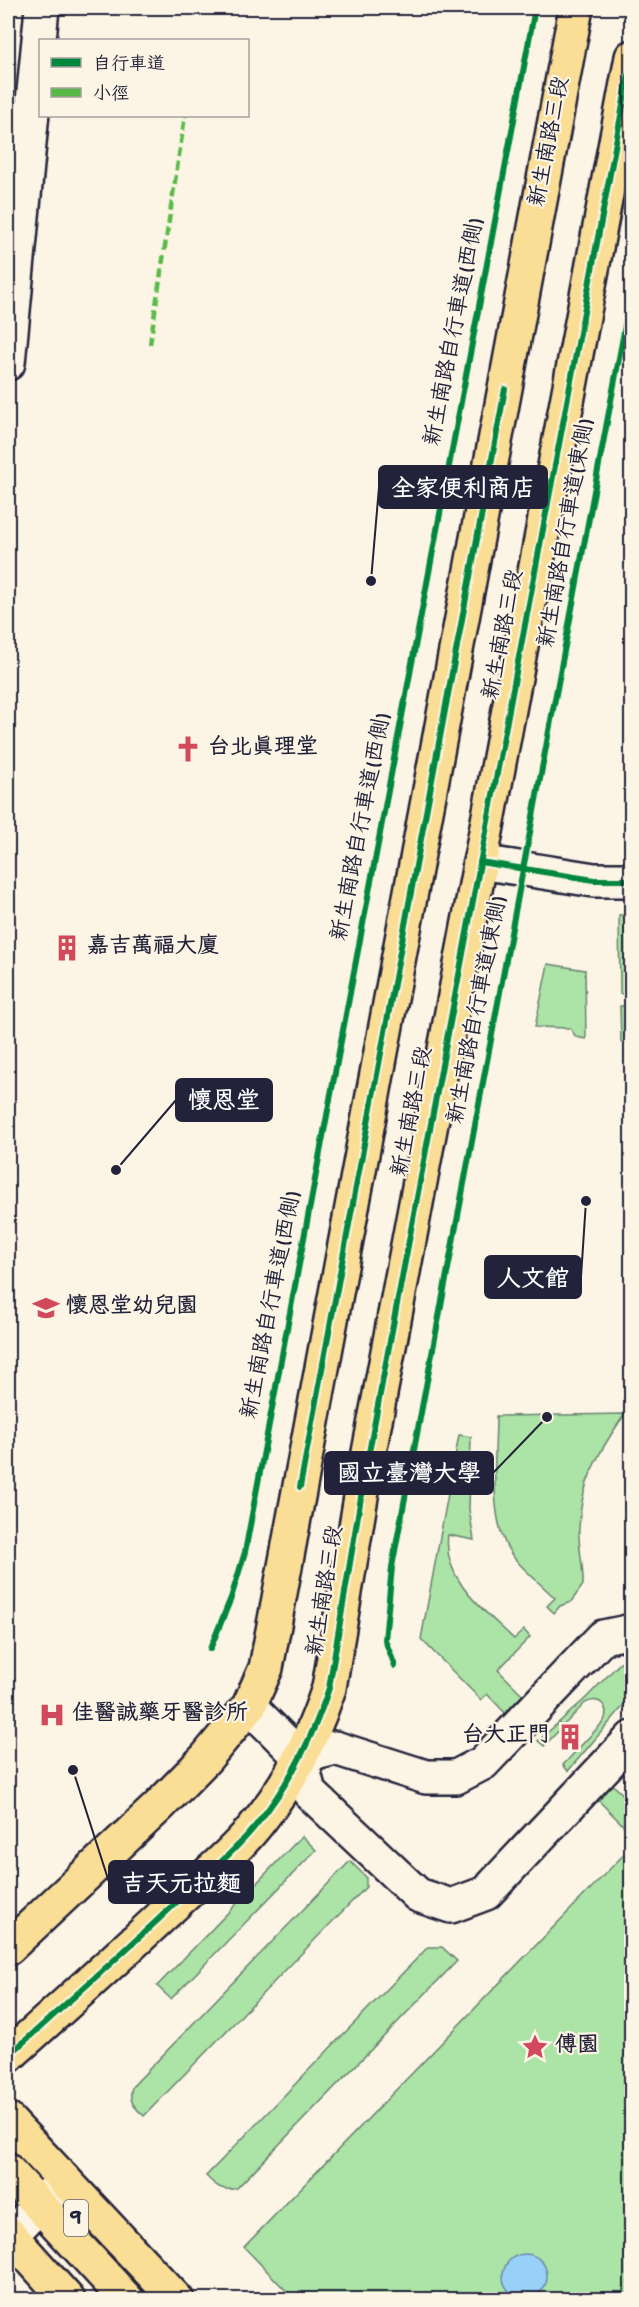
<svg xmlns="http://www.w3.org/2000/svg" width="639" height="2307" viewBox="0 0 639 2307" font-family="'Gochi Hand','LXGW WenKai TC',sans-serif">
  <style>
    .green { fill: #ace3a6; stroke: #678270; stroke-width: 1.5 }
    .water { fill: #98d1f8; stroke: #698bac; stroke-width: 1.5 }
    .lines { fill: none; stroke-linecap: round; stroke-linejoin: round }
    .minor-casing { stroke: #22223b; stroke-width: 38 }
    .major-casing { stroke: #22223b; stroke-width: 38 }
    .minor { stroke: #fcf5e5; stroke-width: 33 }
    .major { stroke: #fbde96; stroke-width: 33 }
    .quiet { stroke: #58b947; stroke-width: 4.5; stroke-dasharray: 9 4.5; stroke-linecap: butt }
    .cycleway-casing { stroke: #fcf5e5; stroke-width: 10 }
    .cycleway { stroke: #00873e; stroke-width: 6 }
    .labels { text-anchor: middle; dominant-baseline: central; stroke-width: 4.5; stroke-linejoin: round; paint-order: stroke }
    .shield { fill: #fcf5e5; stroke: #63616e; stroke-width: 1.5 }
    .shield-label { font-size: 21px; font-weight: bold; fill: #22223b }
    .street-label { font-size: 22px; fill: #22223b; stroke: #fcf5e5 }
    .poi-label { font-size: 22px; font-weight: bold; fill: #22223b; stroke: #fcf5e5; text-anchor: start }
    .leader { fill: none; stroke: #22223b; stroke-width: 2 }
    .callout-dot { fill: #22223b; stroke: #fcf5e5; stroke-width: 2 }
    .callout { fill: #22223b; stroke: #22223b; stroke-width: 2 }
    .callout-label { font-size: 24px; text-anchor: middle; font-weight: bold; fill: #fff }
  </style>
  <rect width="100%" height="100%" fill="#fcf5e5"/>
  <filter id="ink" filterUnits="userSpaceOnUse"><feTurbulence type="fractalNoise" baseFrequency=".0167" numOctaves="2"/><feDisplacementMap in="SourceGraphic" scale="12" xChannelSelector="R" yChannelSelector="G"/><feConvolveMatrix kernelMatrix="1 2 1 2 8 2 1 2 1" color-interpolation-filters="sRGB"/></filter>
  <g filter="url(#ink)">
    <g class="green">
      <polygon points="619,915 631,915 631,994 620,994"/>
      <polygon points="548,964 585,970 586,1039 576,1037 570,1028 535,1027"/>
      <polygon points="620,1006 631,1006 631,1043 621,1042"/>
      <path d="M625 1414C599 1451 580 1483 579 1529 578 1548 584 1567 583 1585L571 1602 560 1606 554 1613 547 1606 555 1598C542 1585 527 1573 515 1559 487 1527 496 1457 496 1416Z"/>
      <path d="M459 1435 471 1437 469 1509 474 1540 448 1535C442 1580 485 1611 514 1639L524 1630 530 1637 498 1670 525 1697 507 1715 487 1694 481 1700 421 1639Z"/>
      <path d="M631 1662V1697L568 1771 563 1765 604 1721C610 1706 600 1696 585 1703L544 1746 538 1741 586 1698 620 1663Z"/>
      <polygon points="610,1782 631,1802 631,1833 595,1797"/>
      <polygon points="302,1836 316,1850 171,1999 157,1986"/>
      <polygon points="631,1847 631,2299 294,2299 244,2247"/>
      <path d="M350 1861 366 1877V1887L144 2116C134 2107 128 2101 132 2087Z"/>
      <path d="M428 1947H442L457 1961 237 2188C222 2192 216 2186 206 2176Z"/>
    </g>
    <circle class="water" cx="525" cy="2276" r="22"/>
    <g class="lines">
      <g class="minor-casing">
        <g id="minor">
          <polyline points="8,363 42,8"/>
          <polyline points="480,862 594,880 632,880"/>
          <polyline points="249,1706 300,1757 309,1792 418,1895 451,1906 486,1893 632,1738"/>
          <polyline points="300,1757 335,1748 426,1777 456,1777 483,1763 603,1637 632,1631"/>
          <polyline points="8,2238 64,2180"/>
        </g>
      </g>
      <g class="major-casing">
        <g id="major">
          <polyline points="8,1948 159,1806 206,1758 249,1706 266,1668 576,8"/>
          <path d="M8 2056C65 2005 123 1953 179 1900 206 1875 237 1850 260 1820 291 1781 313 1736 329 1688L364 1479 632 57"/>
          <polyline points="8,2120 177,2300"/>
          <polyline points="8,2171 127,2300"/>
          <polyline points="8,2233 68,2300"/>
        </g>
      </g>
      <use href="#minor" class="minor"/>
      <use href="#major" class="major"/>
      <polyline class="quiet" points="150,344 185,116"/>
      <g class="cycleway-casing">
        <g id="cycleway">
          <polyline points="480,862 594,880 632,880"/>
          <polyline points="300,1487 505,389"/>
          <polyline points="210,1649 231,1598 245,1552 535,8"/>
          <polyline points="395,1666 385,1640 392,1567 632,289"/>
          <path d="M8 2056C65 2005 123 1953 179 1900 206 1875 237 1850 260 1820 291 1781 313 1736 329 1688L364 1479 632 57"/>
        </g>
      </g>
      <use href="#cycleway" class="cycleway"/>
    </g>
  </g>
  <defs>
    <g id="church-bare" transform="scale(2.07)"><path d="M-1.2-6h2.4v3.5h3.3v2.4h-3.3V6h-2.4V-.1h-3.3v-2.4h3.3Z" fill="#d1495b" stroke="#fcf5e5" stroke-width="2.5" paint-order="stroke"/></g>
    <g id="building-bare" transform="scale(2.07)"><path d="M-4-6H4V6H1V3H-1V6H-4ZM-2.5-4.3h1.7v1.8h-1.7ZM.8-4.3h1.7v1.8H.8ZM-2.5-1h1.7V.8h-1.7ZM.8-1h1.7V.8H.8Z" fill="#d1495b" stroke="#fcf5e5" stroke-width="2.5" paint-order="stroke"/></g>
    <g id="school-bare" transform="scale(2.07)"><path d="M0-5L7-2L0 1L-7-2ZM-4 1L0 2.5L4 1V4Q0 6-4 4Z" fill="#d1495b" stroke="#fcf5e5" stroke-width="2.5" paint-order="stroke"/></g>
    <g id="hospital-bare" transform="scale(2.07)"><path d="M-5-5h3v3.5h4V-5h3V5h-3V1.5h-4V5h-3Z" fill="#d1495b" stroke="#fcf5e5" stroke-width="2.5" paint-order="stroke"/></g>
    <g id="sight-bare" transform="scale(2.07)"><path d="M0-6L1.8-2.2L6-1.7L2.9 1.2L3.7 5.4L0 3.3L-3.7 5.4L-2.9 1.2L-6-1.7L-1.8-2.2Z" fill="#d1495b" stroke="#fcf5e5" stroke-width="2.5" paint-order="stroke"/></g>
  </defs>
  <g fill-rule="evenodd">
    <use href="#church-bare" x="188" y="749"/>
    <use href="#building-bare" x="67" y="948"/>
    <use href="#school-bare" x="46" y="1308"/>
    <use href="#hospital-bare" x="52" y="1715"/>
    <use href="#building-bare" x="570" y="1737"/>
    <use href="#sight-bare" x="535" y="2047"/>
  </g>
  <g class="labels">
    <rect class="shield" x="64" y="2200" width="24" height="36" rx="4.5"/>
    <g class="shield-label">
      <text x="76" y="2218">9</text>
    </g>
    <g class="street-label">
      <text transform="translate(551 142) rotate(-79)">新生南路三段</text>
      <text transform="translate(456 332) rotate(-79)">新生南路自行車道(西側)</text>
      <text transform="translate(568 533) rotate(-80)">新生南路自行車道(東側)</text>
      <text transform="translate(505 635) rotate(-79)">新生南路三段</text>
      <text transform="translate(363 827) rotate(-79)">新生南路自行車道(西側)</text>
      <text transform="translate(479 1010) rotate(-79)">新生南路自行車道(東側)</text>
      <text transform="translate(414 1112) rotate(-79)">新生南路三段</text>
      <text transform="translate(273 1305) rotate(-79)">新生南路自行車道(西側)</text>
      <text transform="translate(327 1591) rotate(-81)">新生南路三段</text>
    </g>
    <g class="poi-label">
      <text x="208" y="749">台北真理堂</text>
      <text x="87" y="948">嘉吉萬福大廈</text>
      <text x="66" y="1308">懷恩堂幼兒園</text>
      <text x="72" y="1715">佳醫誠藥牙醫診所</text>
      <text x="550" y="1737" text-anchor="end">台大正門</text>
      <text x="555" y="2047">傅園</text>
    </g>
  </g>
  <path class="leader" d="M371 581L379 487M116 1170L176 1100M586 1201L581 1277M547 1417L493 1473M73 1770L109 1882"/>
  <g class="callout-dot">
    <circle cx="371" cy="581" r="6"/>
    <circle cx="116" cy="1170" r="6"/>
    <circle cx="586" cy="1201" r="6"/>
    <circle cx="547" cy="1417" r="6"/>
    <circle cx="73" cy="1770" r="6"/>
  </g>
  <g class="callout">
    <rect x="379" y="466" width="168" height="42" rx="6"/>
    <rect x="176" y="1079" width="96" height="42" rx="6"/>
    <rect x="485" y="1256" width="96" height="42" rx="6"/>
    <rect x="325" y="1452" width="168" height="42" rx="6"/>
    <rect x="109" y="1861" width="144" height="42" rx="6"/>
  </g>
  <g class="callout-label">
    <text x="463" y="496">全家便利商店</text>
    <text x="224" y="1108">懷恩堂</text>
    <text x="533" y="1286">人文館</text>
    <text x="409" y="1481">國立臺灣大學</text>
    <text x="181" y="1891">吉天元拉麵</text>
  </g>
  <rect width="639" height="2307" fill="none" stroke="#fcf5e5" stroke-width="30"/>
  <rect x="15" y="15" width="609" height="2277" fill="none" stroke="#22223b" stroke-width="2" filter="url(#ink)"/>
  <rect x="39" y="39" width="210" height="78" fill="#fcf5e5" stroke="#a5a1a1" stroke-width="1.5"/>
  <rect x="51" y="58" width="30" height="9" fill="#00873e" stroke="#a5a1a1" stroke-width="1.5"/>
  <text x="93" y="69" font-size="18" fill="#22223b">自行車道</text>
  <rect x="51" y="88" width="30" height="9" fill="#58b947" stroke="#a5a1a1" stroke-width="1.5"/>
  <text x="93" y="99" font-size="18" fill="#22223b">小徑</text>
</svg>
